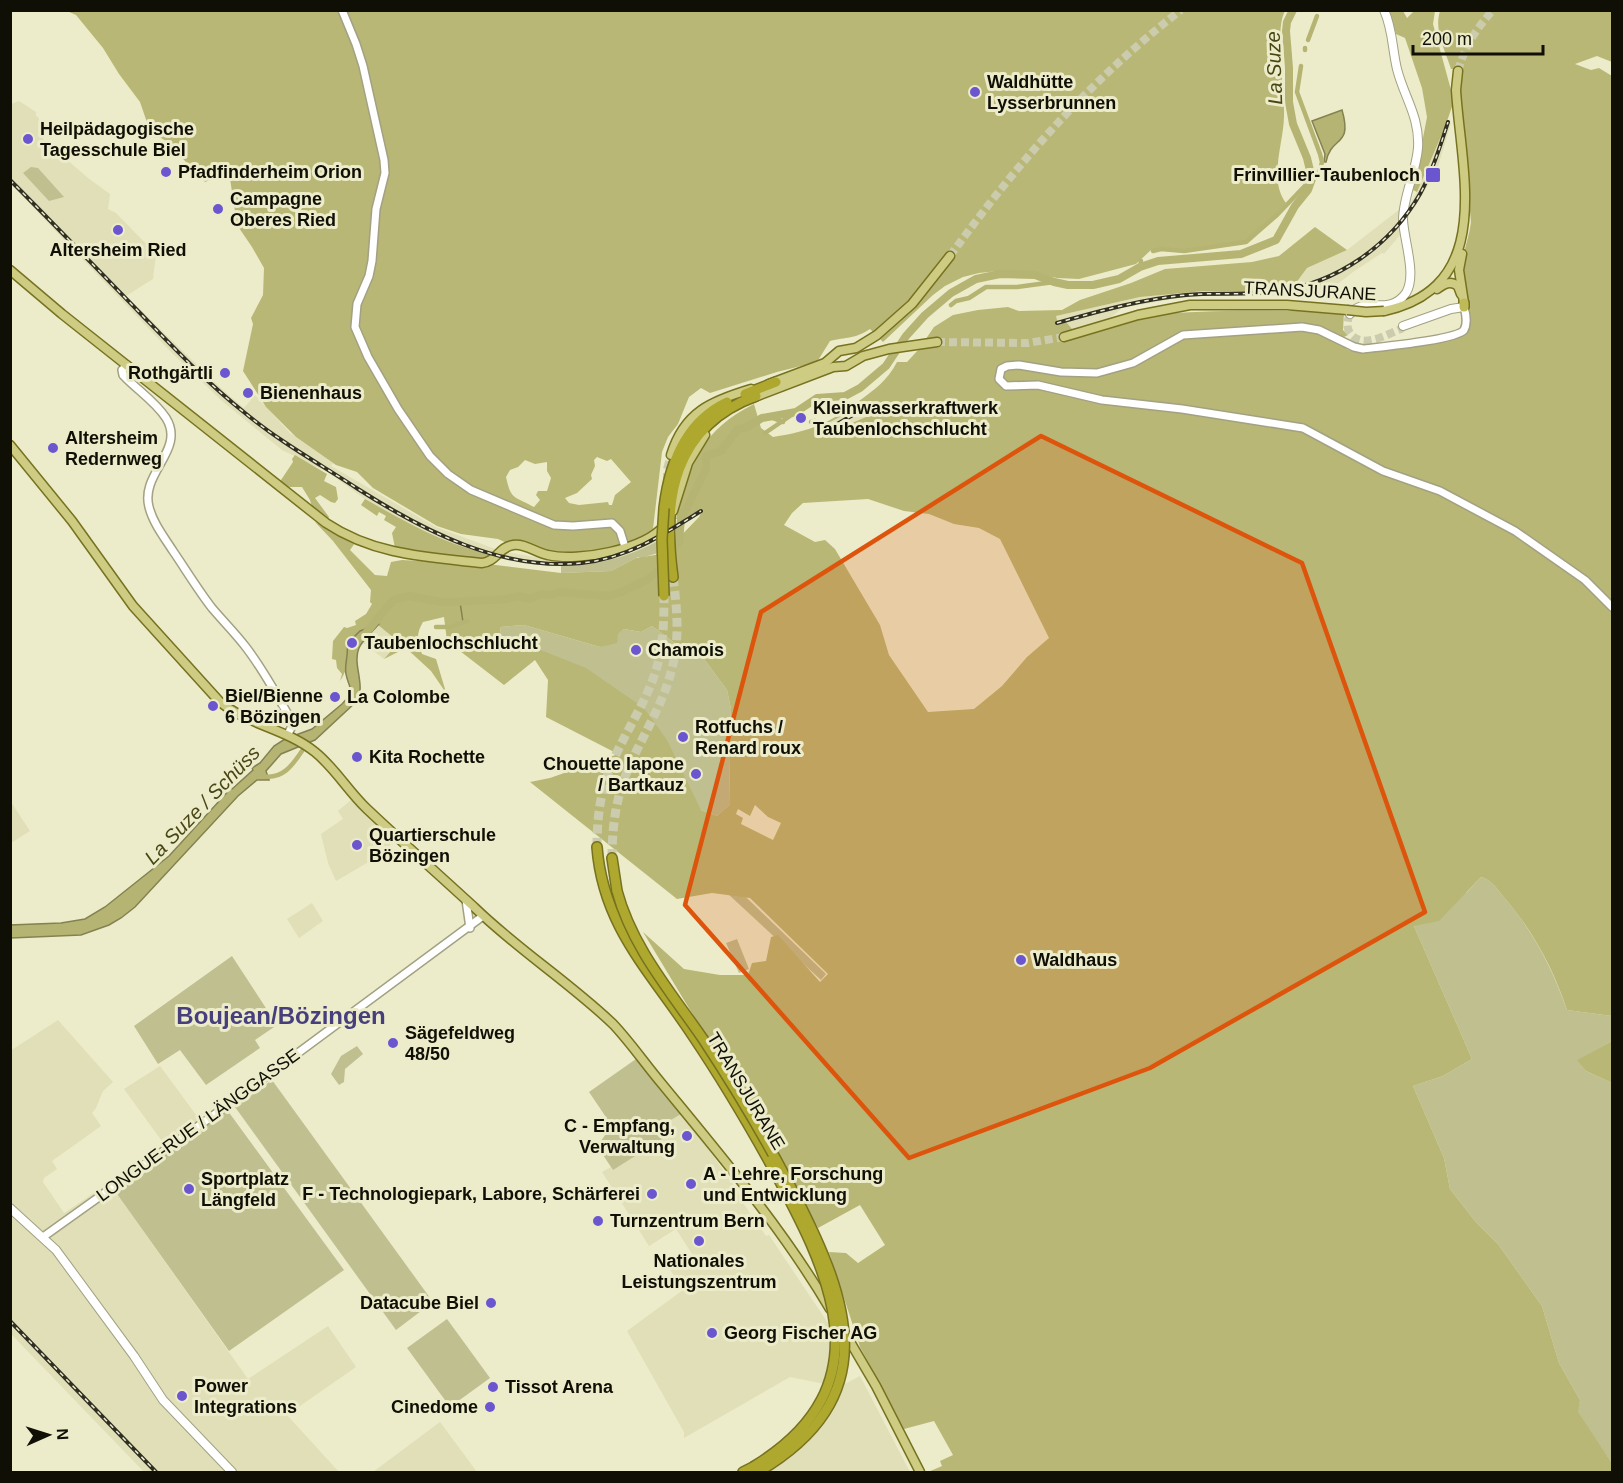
<svg xmlns="http://www.w3.org/2000/svg" width="1623" height="1483" viewBox="0 0 1623 1483" font-family="Arial,sans-serif">
  <style>
    .built { fill: #e0dfb8 }
    .green { fill: #c0bf90 }
    .forest { fill: #b9b775; fill-rule: evenodd }
    .water { fill: #b6b472; stroke: #848251; stroke-width: 1.5 }
    .lines { fill: none; stroke-linecap: round; stroke-linejoin: round }
    .stream { stroke: #848251; stroke-width: 1.5 }
    .canal { stroke: #b6b472; stroke-width: 4.5 }
    .river { stroke: #b6b472; stroke-width: 8 }
    .secondary-tunnel { stroke: #cbcbad; stroke-width: 8; stroke-dasharray: 8 4; stroke-linecap: butt }
    .primary-tunnel { stroke: #cbcbad; stroke-width: 8; stroke-dasharray: 8 4; stroke-linecap: butt }
    .motorway-tunnel { stroke: #cbcbad; stroke-width: 9; stroke-dasharray: 9 4.5; stroke-linecap: butt }
    .tertiary-casing { stroke: #a2a183; stroke-width: 10 }
    .secondary-casing { stroke: #a2a183; stroke-width: 10 }
    .primary-casing { stroke: #777220; stroke-width: 11 }
    .trunk-casing { stroke: #777220; stroke-width: 12 }
    .motorway-casing { stroke: #777220; stroke-width: 12 }
    .tertiary { stroke: #fff; stroke-width: 7 }
    .secondary { stroke: #fff; stroke-width: 8 }
    .primary { stroke: #cecb82; stroke-width: 8 }
    .trunk { stroke: #beba58; stroke-width: 9 }
    .motorway { stroke: #aea82e; stroke-width: 9 }
    .rail-casing { stroke: #302f22; stroke-width: 4 }
    .rail { stroke: #ececcb; stroke-width: 1.5; stroke-dasharray: 4.5; stroke-linecap: butt }
    .primary-bridge-casing { stroke: #777220; stroke-width: 11; stroke-linecap: butt }
    .motorway-bridge-casing { stroke: #777220; stroke-width: 12; stroke-linecap: butt }
    .primary-bridge { stroke: #cecb82; stroke-width: 8 }
    .motorway-bridge { stroke: #aea82e; stroke-width: 9 }
    .marked { fill: #dd550c; fill-opacity: 0.2; stroke: #dd550c; stroke-width: 4.5; stroke-linejoin: round }
    .poi-dot { fill: #6b56cf; stroke: #ececcb; stroke-width: 2 }
    .labels { text-anchor: middle; dominant-baseline: central; stroke-width: 6; stroke-linejoin: round; paint-order: stroke }
    .poi-label { font-size: 18px; font-weight: bold; fill: #100f05; stroke: #ececcb; text-anchor: start }
    .street-label { font-size: 18px; fill: #100f05; stroke: #ececcb }
    .water-label { font-size: 20px; font-style: italic; fill: #484612; stroke: #ececcb }
    .district-label { font-size: 24px; font-weight: bold; fill: #463f7c; stroke: #ececcb }
  </style>
  <rect width="100%" height="100%" fill="#ececcb"/>
  <g class="built">
    <polygon points="19,101 36,112 36,116 38,117 41,124 42,138 88,178 110,194 108,209 116,213 156,254 153,279 126,296 225,392 244,408 255,395 290,433 333,463 331,466 436,527 498,550 493,555 462,548 416,528 365,499 329,473 282,450 222,401 171,352 11,184 11,104"/>
    <polygon points="1447,121 1451,123 1437,170 1416,205 1401,225 1401,234 1384,254 1382,253 1353,272 1330,290 1318,289 1309,295 1199,296 1172,299 1122,308 1108,320 1071,329 1058,325 1056,316 1140,297 1205,291 1262,291 1296,283 1307,268 1347,250 1400,209 1407,209 1417,192"/>
    <polygon points="866,404 875,413 829,433 822,426"/>
    <polygon points="658,536 658,541 645,549 612,560 589,565 549,566 501,557 506,552 557,561 588,560"/>
    <polygon points="378,625 399,642 384,659 363,643"/>
    <polygon points="351,800 394,840 384,853 336,881 328,863 321,834 343,819 338,811"/>
    <polygon points="11,802 30,831 11,843 10,843"/>
    <polygon points="312,903 323,921 299,938 287,919"/>
    <polygon points="58,1020 113,1082 103,1091 96,1108 92,1113 101,1126 52,1161 57,1169 44,1178 43,1182 64,1213 109,1183 248,1379 328,1326 356,1367 287,1415 339,1472 144,1472 11,1334 10,1051"/>
    <polygon points="160,1066 202,1123 167,1148 124,1089"/>
    <polygon points="683,1113 737,1190 741,1200 766,1236 769,1235 830,1326 833,1351 825,1384 790,1377 684,1438 684,1432 627,1331 683,1290 669,1268 692,1254 676,1229 649,1246 602,1172 611,1167 612,1170 625,1161 668,1127 669,1121"/>
    <polygon points="860,1376 910,1472 767,1472 807,1443 834,1410 845,1384"/>
    <polygon points="440,1422 477,1472 373,1472"/>
  </g>
  <g class="green">
    <polygon points="31,167 38,168 64,197 49,201 23,173"/>
    <path d="M658 541V553L641 558 638 557 611 571 561 573V566C596 566 628 557 658 541Z"/>
    <polygon points="524,625 600,647 624,629 641,632 652,626 676,644 704,659 727,690 731,709 729,744 730,804 717,816 701,810 528,646 512,646 501,635 500,627"/>
    <polygon points="674,844 722,874 826,974 821,980"/>
    <path d="M1481 877C1491 880 1496 887 1502 895 1532 929 1552 967 1567 1010L1612 1016V1041L1578 1060 1586 1071 1612 1083V1463L1577 1412 1580 1400 1559 1363 1542 1306 1498 1244 1475 1221 1450 1189 1444 1158 1413 1086 1443 1076 1472 1059 1414 926 1467 892Z"/>
    <polygon points="737,939 749,969 739,973 726,943"/>
    <polygon points="232,956 277,1025 255,1040 260,1048 206,1085 180,1050 158,1064 134,1026"/>
    <polygon points="357,1046 363,1054 345,1069 344,1082 339,1085 331,1074 341,1056"/>
    <polygon points="636,1059 683,1113 669,1121 670,1134 613,1170 597,1146 612,1126 589,1092"/>
    <polygon points="272,1080 433,1302 396,1330 235,1107"/>
    <polygon points="225,1107 344,1270 229,1351 112,1187"/>
    <polygon points="447,1319 490,1378 450,1407 407,1348"/>
  </g>
  <g class="forest">
    <path d="M67 11H1285C1274 31 1285 90 1284 116 1284 142 1268 180 1286 203L1255 236 1237 244 1183 251 1163 248 1151 250 1136 264 1079 279 1057 278 1026 272 998 271 979 273 963 277 945 286 933 295 883 342 870 329C855 339 846 337 830 341L817 362 777 372 710 393 701 388 689 397 678 424 668 437 662 452 653 529 625 547 580 558 511 545 498 539 461 534 437 526 373 488 357 472 336 465 296 437 266 407 243 371 253 324 251 318 263 295 264 268 252 247 237 225 229 172 205 182 166 141 161 138 152 137 140 102 119 74 103 48 76 15ZM597 457 607 461 611 459 631 482 615 495 612 505H609L608 502 579 505 569 503 565 498 577 493 592 479 591 475 595 466 594 460ZM525 460 535 464 547 462V471L551 478 547 491H538L536 495 540 500 534 507C515 496 511 501 506 477L510 470 518 467Z"/>
    <polygon points="1389,11 1403,11 1407,18 1414,11 1435,11 1433,24 1454,101 1445,127 1417,192 1413,190 1427,117 1422,88 1405,38 1396,34"/>
    <path d="M1440 11H1612V62L1597 56 1575 64 1591 70 1599 68 1612 76V1016L1567 1010C1553 967 1532 929 1502 895 1496 887 1491 880 1481 877L1439 921 1414 926 1472 1059 1443 1076 1413 1086 1444 1158 1450 1189 1475 1221 1498 1244 1542 1306 1559 1363 1580 1400 1578 1412 1612 1463V1472H928L942 1466 940 1461 953 1455 934 1421 904 1429 860 1347 829 1252 846 1253 858 1263 885 1245 860 1205 818 1228 760 1126 643 932 684 969 720 975H748L752 963 766 961 771 937 778 935 820 982 828 974 750 898 712 893 677 899 530 782 550 778 618 754 546 717 548 680 535 660 504 685 447 641 444 617 423 622C416 634 417 640 422 654L436 659 445 689 444 690 431 671 406 648 384 659 399 642 378 625 347 644C349 658 348 669 340 681L342 674 337 668 336 660 332 659 333 641 344 627 347 628 356 625 355 621 366 614 372 604 370 602 371 590 333 541 315 522 355 543 350 550 375 575 387 576 391 562 402 560 496 565 561 573 611 571 636 558 655 555 672 545 699 517 702 511 701 509 684 519H676C691 464 699 432 754 404L761 428 773 437C811 431 828 424 859 401 875 389 887 381 897 362H907L919 349 934 327 953 315 978 310 1008 307 1019 311 1062 310 1080 300 1131 283 1165 269 1252 262 1279 256 1315 227 1347 250 1307 268 1296 283 1262 291H1205L1140 297 1056 316 1058 324 1066 322 1072 329C1156 307 1244 311 1331 311L1344 313 1343 330 1348 335 1344 337 1331 332 1348 350 1353 351 1461 337C1482 322 1461 291 1461 271 1462 254 1469 239 1471 222L1459 94 1462 71 1451 69 1450 66C1444 48 1434 29 1440 11ZM866 404 875 413 829 433 822 426ZM868 499 904 511 929 514 954 524 979 528 1000 539 1049 638 1027 657 1002 686 974 709 928 712 889 655 880 625 835 549 825 540 815 542 784 525 792 513 803 503ZM524 625 600 647 617 643 618 634 624 629 641 632 652 626 676 644 704 659 727 690 731 709 729 744 730 804 717 816 701 810 667 740 644 708 586 668 528 645 512 646 501 635 500 627ZM755 805 768 817 781 823 773 840 741 824 743 818 736 814 738 809 750 816Z"/>
    <polygon points="295,455 327,474 324,481 336,487 338,499 335,503 331,502 320,495 315,498 329,517 328,519 313,510 310,500 302,487 290,487 279,483 293,462 292,459"/>
    <path d="M365 499C408 523 443 544 493 555L478 560 395 548 392 533 396 527 384 520 386 516 379 512 377 516 361 505Z"/>
    <polygon points="1612,1041 1612,1083 1586,1071 1577,1060"/>
  </g>
  <g class="water">
    <path d="M1342 110C1353 148 1331 135 1326 162H1324L1325 154 1312 121Z"/>
    <path d="M378 625C372 632 363 639 359 648 352 664 366 685 357 701L315 740 281 754 266 771 269 780H257L238 796 135 907 121 918 109 925 81 935 11 938 10 925 61 923 85 919 105 907 169 856 231 788 232 789 253 770 252 768 260 763 274 746 285 739 312 729 342 704 351 694C351 686 347 681 346 674 344 665 349 654 347 644L360 631Z"/>
  </g>
  <g class="lines">
    <polyline class="stream" points="460,602 463,622"/>
    <g class="canal">
      <polyline points="1308,40 1317,16"/>
      <polyline points="1305,50 1305,48"/>
      <polyline points="1153,251 1161,249 1184,251 1246,242 1277,215 1320,170 1322,162 1320,154 1297,92 1301,66"/>
      <polyline points="1140,267 1141,261"/>
      <polyline points="951,305 956,301 969,298 986,287 1017,287 1054,282"/>
      <polyline points="770,417 783,422"/>
      <polyline points="811,422 815,421"/>
      <polyline points="765,433 796,412"/>
      <polyline points="436,627 450,627 467,621"/>
      <path d="M262 776C282 780 292 766 302 751"/>
    </g>
    <polyline class="river" points="366,633 393,600 409,596 442,602 454,602 507,599 518,596 530,599 542,594 552,595 558,592 609,596 621,592 647,580 659,570 671,558 674,547 679,542 681,519 706,469 706,456 721,451 738,429 747,427 762,418 796,412 817,398 845,396 860,388 886,366 906,336 925,315 951,293 976,279 1000,274 1035,275 1054,282 1068,285 1093,285 1119,279 1140,267 1158,261 1241,254 1276,240 1295,206 1308,190 1312,179 1307,158 1293,124 1289,102 1289,68 1286,31 1287,22 1293,10"/>
    <path class="secondary-tunnel" d="M1350 314C1347 321 1346 327 1350 333 1362 350 1387 334 1401 329L1403 326"/>
    <g class="primary-tunnel">
      <path d="M1458 71C1465 46 1476 29 1493 10"/>
      <path d="M950 256C1019 161 1088 82 1181 10"/>
      <polyline points="937,342 1028,343 1064,337"/>
      <polyline points="667,481 667,469 671,455"/>
    </g>
    <g class="motorway-tunnel">
      <path d="M597 847C597 819 600 792 611 766 623 736 642 709 653 679 663 652 664 625 664 597"/>
      <path d="M612 858C612 831 615 803 625 777 639 740 663 707 672 668 680 638 677 608 673 577"/>
    </g>
    <g class="tertiary-casing">
      <g id="tertiary">
        <polyline points="342,10 356,44 363,66 384,160 385,173 376,209 372,261 369,276 357,304 355,327 368,357 398,409 430,456 448,474 471,490 554,525 573,526 612,523 620,531 625,547"/>
        <path d="M1464 307C1466 314 1468 323 1464 330 1456 340 1379 347 1363 349L1354 347 1319 330 1302 327 1183 335 1133 363 1097 373 1061 372 1019 365 1007 366 1001 369 999 379 1006 386 1038 385 1102 400 1182 409 1303 428 1383 471 1440 491 1515 531 1585 580 1612 607"/>
        <path d="M127 365 122 370 123 375C137 390 155 401 166 418 186 450 140 473 149 507 153 523 164 537 173 551 186 570 198 590 212 608 223 621 235 633 245 646 263 669 277 695 291 720L292 726 288 734"/>
        <polyline points="466,900 470,928"/>
        <polyline points="43,1237 225,1107 483,916"/>
      </g>
    </g>
    <g class="secondary-casing">
      <g id="secondary">
        <path d="M1350 314C1364 295 1389 317 1406 293 1417 275 1404 241 1403 220 1403 196 1416 173 1418 148 1420 117 1404 97 1397 69 1392 48 1393 30 1384 10"/>
        <polyline points="1403,326 1451,309 1464,307"/>
        <polyline points="10,1208 56,1250 134,1356 163,1400 232,1472"/>
      </g>
    </g>
    <g class="primary-casing">
      <g id="primary">
        <polyline points="1462,254 1459,270 1464,303"/>
        <path d="M10 270 62 314 326 523C374 555 426 557 482 563 496 562 499 547 513 545 524 543 537 553 548 555 579 562 644 550 665 525"/>
        <path d="M1437 289C1444 284 1450 280 1458 286L1461 294"/>
        <path d="M1384 311C1496 287 1461 172 1456 90L1458 71"/>
        <polyline points="1064,337 1138,315 1190,305 1287,305 1347,310"/>
        <polyline points="769,384 825,363 839,351 856,348 877,335 912,304 950,256"/>
        <polyline points="752,398 833,367 846,366 863,356 889,349 937,342"/>
        <path d="M10 445 72 521 133 606 219 701C247 725 285 728 315 752 335 768 348 791 367 809 402 842 438 874 474 907 517 949 569 982 613 1024 631 1043 645 1064 662 1084 721 1156 783 1229 830 1309"/>
        <path d="M671 455C684 412 711 401 751 389"/>
        <polyline points="673,511 688,463 705,435"/>
        <polyline points="842,1328 876,1386 920,1472"/>
      </g>
    </g>
    <g class="trunk-casing">
      <polyline id="trunk" points="1464,303 1464,307"/>
    </g>
    <g class="motorway-casing">
      <g id="motorway">
        <polyline points="745,394 776,382"/>
        <path d="M664 508C669 465 685 422 727 402"/>
        <path d="M673 577C662 499 674 426 756 396"/>
        <path d="M597 847C603 927 651 972 693 1036 720 1076 745 1118 769 1161"/>
        <polyline points="612,858 617,891"/>
        <polyline points="743,1472 753,1467"/>
      </g>
    </g>
    <use href="#tertiary" class="tertiary"/>
    <use href="#secondary" class="secondary"/>
    <use href="#primary" class="primary"/>
    <use href="#trunk" class="trunk"/>
    <use href="#motorway" class="motorway"/>
    <g class="rail-casing">
      <g id="rail">
        <path d="M10 180C54 224 97 269 140 313 174 348 207 383 245 413 280 442 320 464 358 489 424 531 501 571 582 563 627 558 663 535 701 511"/>
        <path d="M1057 323C1099 311 1143 299 1186 295 1217 292 1247 296 1278 291 1337 283 1390 246 1420 194 1432 172 1440 147 1448 122"/>
        <polyline points="832,427 865,408"/>
        <polyline points="10,1321 156,1472"/>
      </g>
    </g>
    <use href="#rail" class="rail"/>
    <g class="primary-bridge-casing">
      <polyline id="primary-bridge" points="1347,310 1366,312 1384,311"/>
    </g>
    <g class="motorway-bridge-casing">
      <g id="motorway-bridge">
        <polyline points="664,508 662,539 664,596"/>
        <path d="M617 891C632 947 670 991 703 1039 736 1089 767 1141 795 1195 850 1302 884 1398 758 1472"/>
        <path d="M753 1467C890 1384 828 1270 769 1161"/>
      </g>
    </g>
    <use href="#primary-bridge" class="primary-bridge"/>
    <use href="#motorway-bridge" class="motorway-bridge"/>
  </g>
  <path class="marked" d="M1041 436 1302 563 1425 912 1150 1068 909 1158 685 905 761 612Z"/>
  <g class="poi-dot">
    <circle cx="975" cy="92" r="6"/>
    <circle cx="28" cy="139" r="6"/>
    <circle cx="166" cy="172" r="6"/>
    <rect x="1425" y="167" width="16" height="16" rx="3"/>
    <circle cx="218" cy="209" r="6"/>
    <circle cx="118" cy="230" r="6"/>
    <circle cx="225" cy="373" r="6"/>
    <circle cx="248" cy="393" r="6"/>
    <circle cx="801" cy="418" r="6"/>
    <circle cx="53" cy="448" r="6"/>
    <circle cx="352" cy="643" r="6"/>
    <circle cx="636" cy="650" r="6"/>
    <circle cx="335" cy="697" r="6"/>
    <circle cx="213" cy="706" r="6"/>
    <circle cx="683" cy="737" r="6"/>
    <circle cx="357" cy="757" r="6"/>
    <circle cx="696" cy="774" r="6"/>
    <circle cx="357" cy="845" r="6"/>
    <circle cx="1021" cy="960" r="6"/>
    <circle cx="393" cy="1043" r="6"/>
    <circle cx="687" cy="1136" r="6"/>
    <circle cx="691" cy="1184" r="6"/>
    <circle cx="189" cy="1189" r="6"/>
    <circle cx="652" cy="1194" r="6"/>
    <circle cx="598" cy="1221" r="6"/>
    <circle cx="699" cy="1241" r="6"/>
    <circle cx="491" cy="1303" r="6"/>
    <circle cx="712" cy="1333" r="6"/>
    <circle cx="493" cy="1387" r="6"/>
    <circle cx="182" cy="1396" r="6"/>
    <circle cx="490" cy="1407" r="6"/>
  </g>
  <g class="labels">
    <g class="poi-label">
      <text x="987" y="82">Waldhütte<tspan x="987" dy="21">Lysserbrunnen</tspan></text>
      <text x="40" y="129">Heilpädagogische<tspan x="40" dy="21">Tagesschule Biel</tspan></text>
      <text x="178" y="172">Pfadfinderheim Orion</text>
      <text x="1420" y="175" text-anchor="end">Frinvillier-Taubenloch</text>
      <text x="230" y="199">Campagne<tspan x="230" dy="21">Oberes Ried</tspan></text>
      <text x="118" y="250" text-anchor="middle">Altersheim Ried</text>
      <text x="213" y="373" text-anchor="end">Rothgärtli</text>
      <text x="260" y="393">Bienenhaus</text>
      <text x="813" y="408">Kleinwasserkraftwerk<tspan x="813" dy="21">Taubenlochschlucht</tspan></text>
      <text x="65" y="438">Altersheim<tspan x="65" dy="21">Redernweg</tspan></text>
      <text x="364" y="643">Taubenlochschlucht</text>
      <text x="648" y="650">Chamois</text>
      <text x="225" y="696">Biel/Bienne<tspan x="225" dy="21">6 Bözingen</tspan></text>
      <text x="347" y="697">La Colombe</text>
      <text x="695" y="727">Rotfuchs /<tspan x="695" dy="21">Renard roux</tspan></text>
      <text x="369" y="757">Kita Rochette</text>
      <text x="684" y="764" text-anchor="end">Chouette lapone<tspan x="684" dy="21">/ Bartkauz</tspan></text>
      <text x="369" y="835">Quartierschule<tspan x="369" dy="21">Bözingen</tspan></text>
      <text x="1033" y="960">Waldhaus</text>
      <text x="405" y="1033">Sägefeldweg<tspan x="405" dy="21">48/50</tspan></text>
      <text x="675" y="1126" text-anchor="end">C - Empfang,<tspan x="675" dy="21">Verwaltung</tspan></text>
      <text x="703" y="1174">A - Lehre, Forschung<tspan x="703" dy="21">und Entwicklung</tspan></text>
      <text x="201" y="1179">Sportplatz<tspan x="201" dy="21">Längfeld</tspan></text>
      <text x="640" y="1194" text-anchor="end">F - Technologiepark, Labore, Schärferei</text>
      <text x="610" y="1221">Turnzentrum Bern</text>
      <text x="699" y="1261" text-anchor="middle">Nationales<tspan x="699" dy="21">Leistungszentrum</tspan></text>
      <text x="479" y="1303" text-anchor="end">Datacube Biel</text>
      <text x="724" y="1333">Georg Fischer AG</text>
      <text x="194" y="1386">Power<tspan x="194" dy="21">Integrations</tspan></text>
      <text x="505" y="1387">Tissot Arena</text>
      <text x="478" y="1407" text-anchor="end">Cinedome</text>
    </g>
    <g class="street-label">
      <text transform="translate(1310 291) rotate(3)">TRANSJURANE</text>
      <text transform="translate(746 1091) rotate(59)">TRANSJURANE</text>
      <text transform="translate(198 1125) rotate(-36)">LONGUE-RUE / LÄNGGASSE</text>
    </g>
    <g class="water-label">
      <text transform="translate(1274 68) rotate(-92)">La Suze</text>
      <text transform="translate(202 805) rotate(-46)">La Suze / Schüss</text>
    </g>
    <g class="district-label">
      <text x="281" y="1015">Boujean/Bözingen</text>
    </g>
  </g>
  <rect width="1623" height="1483" fill="none" stroke="#100f05" stroke-width="24"/>
  <g transform="translate(48 1435) rotate(87)" stroke="#ececcb" stroke-width="4.5" paint-order="stroke">
  <path d="M0-4.5L10 22L0 15L-10 22Z" fill="#100f05"/>
  <text y="-9" font-size="16" font-weight="bold" text-anchor="middle" fill="#100f05">N</text>
  </g>
  <path d="M1413 45v9h130v-9" fill="none" stroke="#100f05" stroke-width="3"/>
  <text x="1422" y="45" font-size="18" fill="#100f05" stroke="#ececcb" stroke-width="4.5" paint-order="stroke">200 m</text>
</svg>
